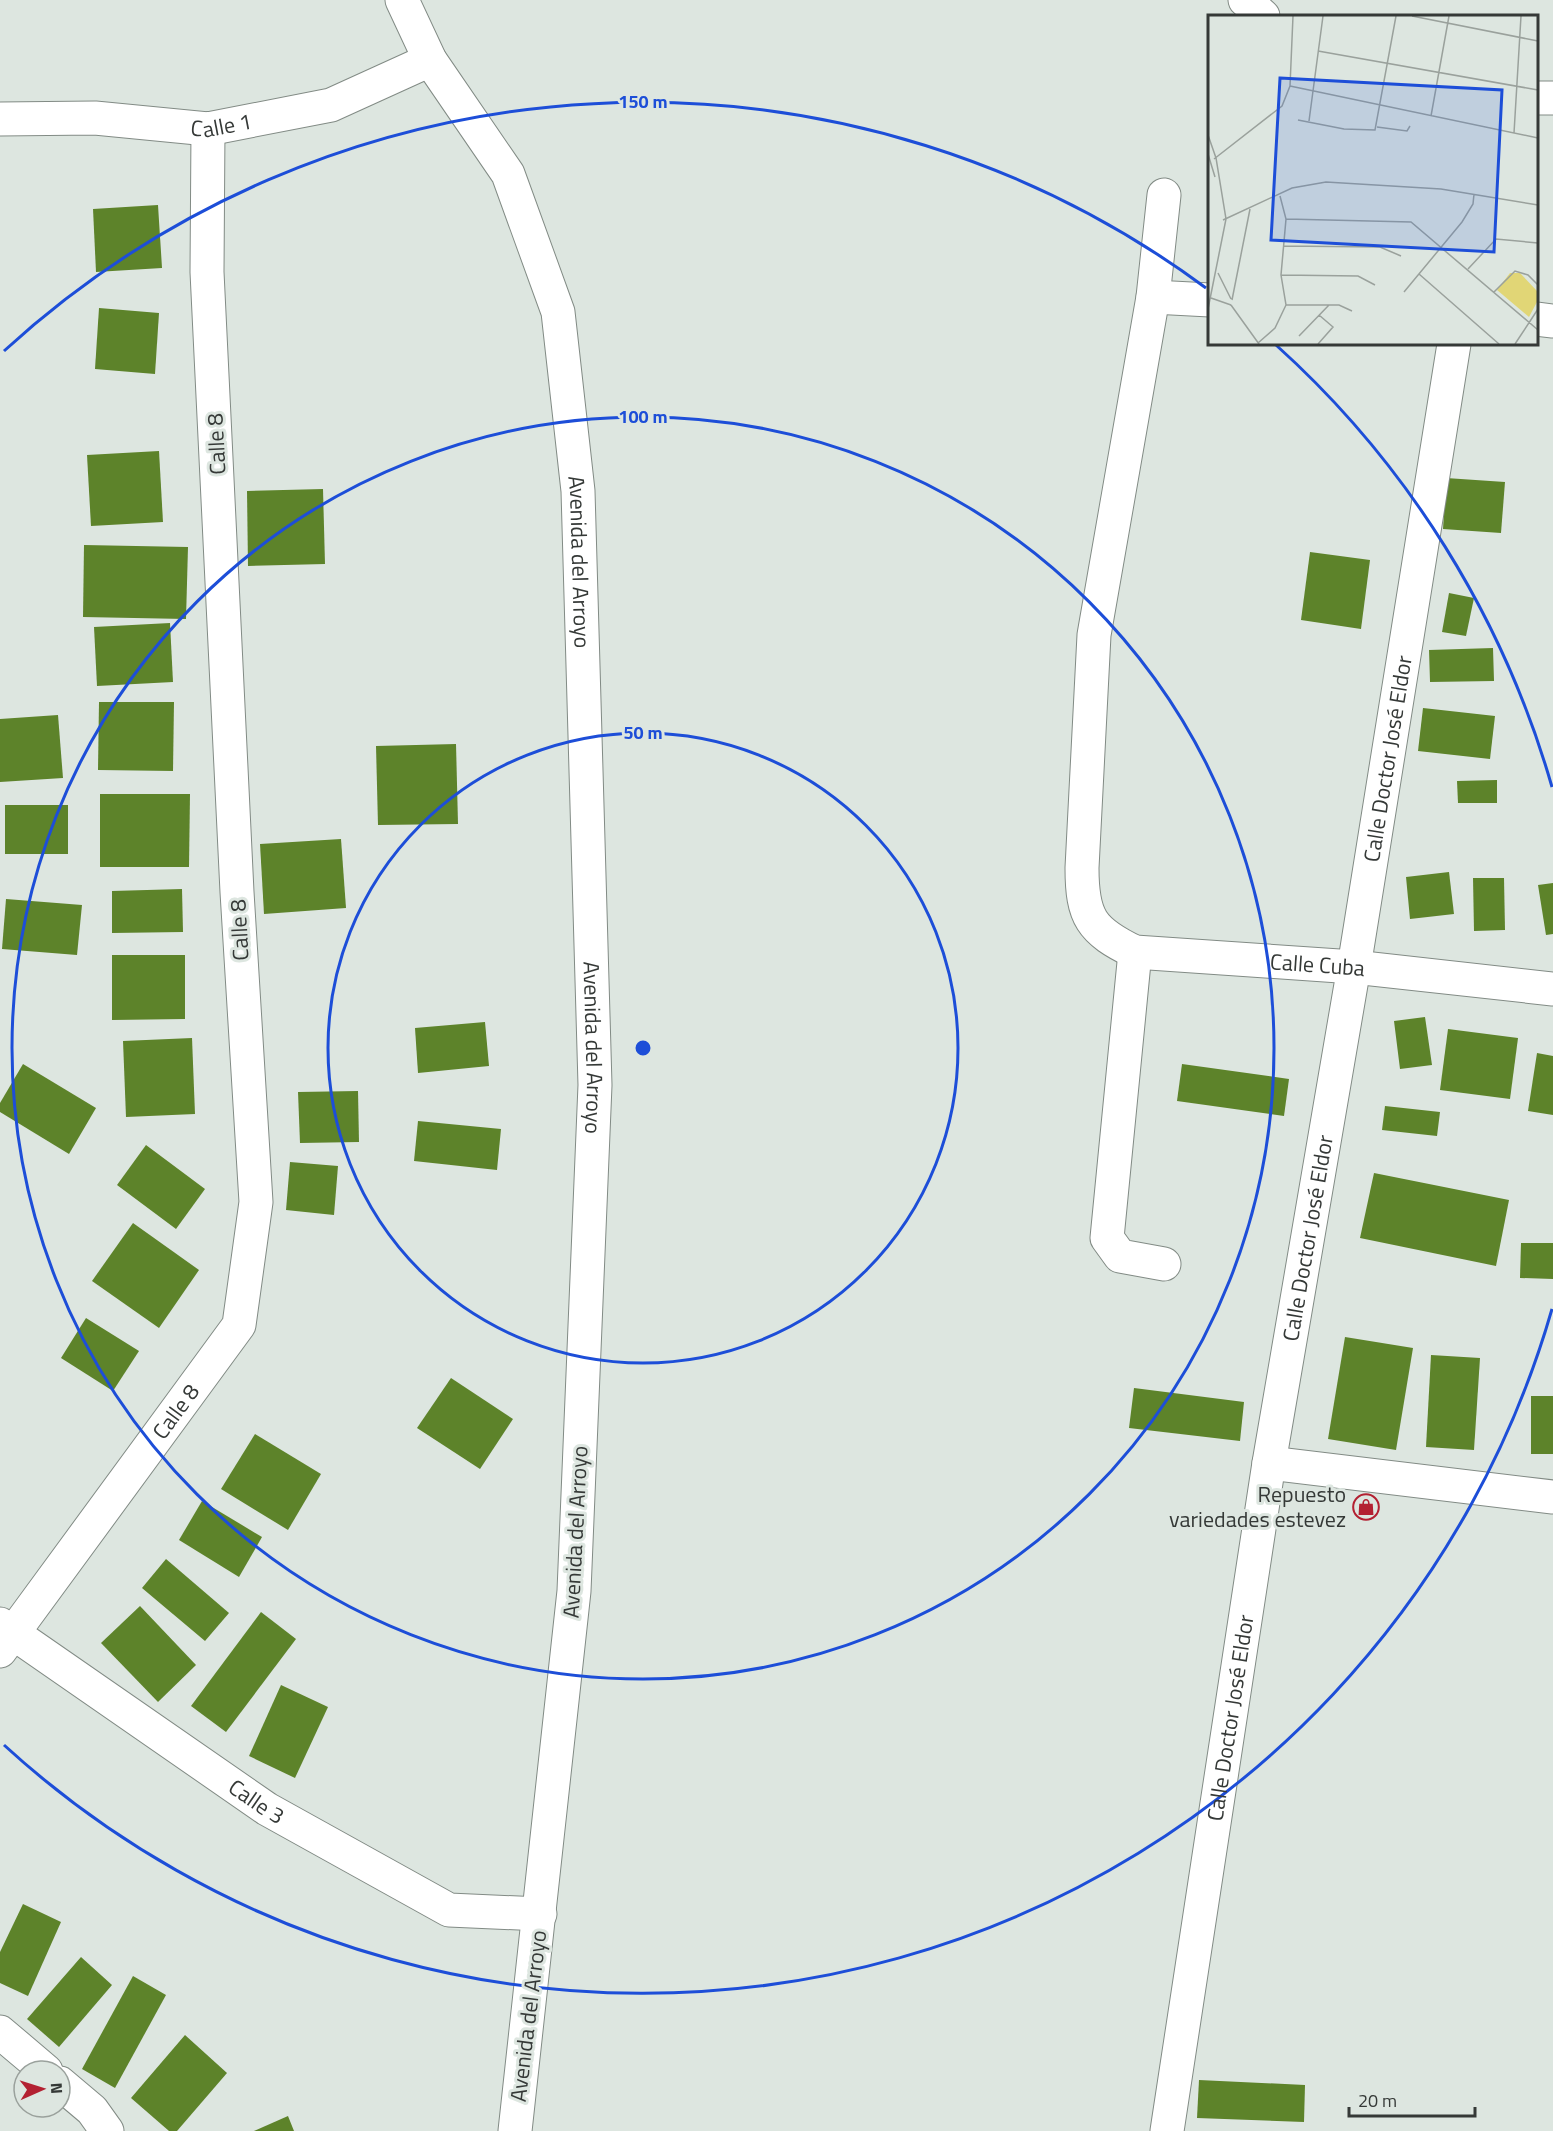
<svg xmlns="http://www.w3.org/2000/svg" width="1553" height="2131" viewBox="0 0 1553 2131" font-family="'Titillium Web',sans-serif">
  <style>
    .building { fill: #5d832a }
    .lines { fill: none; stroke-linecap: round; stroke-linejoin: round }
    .minor-casing { stroke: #828b85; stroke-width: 35 }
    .minor { stroke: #fff; stroke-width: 33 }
    .ring { fill: none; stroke: #1d4ed8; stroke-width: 3 }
    .labels { text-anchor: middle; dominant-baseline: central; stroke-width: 6; stroke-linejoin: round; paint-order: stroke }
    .street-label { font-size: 22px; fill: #353937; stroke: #dde6e0 }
    .poi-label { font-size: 22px; fill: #353937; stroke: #dde6e0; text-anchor: end }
    .inset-road { fill: none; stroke: #9aa19c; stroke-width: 1.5 }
    .view { fill: #1d4ed8; fill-opacity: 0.15; stroke: #1d4ed8; stroke-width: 3 }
    .inset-edge { fill: none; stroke: #353937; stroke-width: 3 }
    .centre { fill: #1d4ed8; stroke: #dde6e0; stroke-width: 3 }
    .ring-label { font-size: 18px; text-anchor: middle; font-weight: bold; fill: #1d4ed8; stroke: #dde6e0; stroke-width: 6; stroke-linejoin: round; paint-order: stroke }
  </style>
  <rect width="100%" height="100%" fill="#dde6e0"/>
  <g class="building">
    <polygon points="158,205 162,268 96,272 93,209"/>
    <polygon points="99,308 159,313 155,374 95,369"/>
    <polygon points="159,451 163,522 91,526 87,455"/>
    <polygon points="1446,478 1505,482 1501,533 1443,529"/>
    <polygon points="323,489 325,564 248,566 247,491"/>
    <polygon points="84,545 188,547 186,619 83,617"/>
    <polygon points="1310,552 1370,560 1361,629 1301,620"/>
    <polygon points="1449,593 1474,598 1466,636 1442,632"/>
    <polygon points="170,623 173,682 97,686 94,627"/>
    <polygon points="1493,648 1494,681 1430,682 1429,650"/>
    <polygon points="99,702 174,702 173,771 98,770"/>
    <polygon points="1423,708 1495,716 1490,759 1418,751"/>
    <polygon points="58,715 63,778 0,782 0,719"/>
    <polygon points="456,744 458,824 378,825 376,746"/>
    <polygon points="1497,780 1497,803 1458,803 1457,781"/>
    <polygon points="100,794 190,794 189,867 100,867"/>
    <rect x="5" y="805" width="63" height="49"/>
    <polygon points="341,839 346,908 264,914 260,844"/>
    <polygon points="1449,872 1454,914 1410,919 1406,877"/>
    <polygon points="1473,878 1504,878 1505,930 1474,931"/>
    <polygon points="1553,883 1553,934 1546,935 1538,885"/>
    <polygon points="182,889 183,932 112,933 112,891"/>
    <polygon points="6,899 82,905 77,955 2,949"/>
    <polygon points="112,955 185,955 185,1019 112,1020"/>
    <polygon points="1425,1017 1432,1065 1400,1069 1394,1021"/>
    <polygon points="485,1022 489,1066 418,1073 415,1028"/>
    <polygon points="1448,1029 1518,1038 1510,1099 1440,1090"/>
    <polygon points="192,1038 195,1114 126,1117 123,1041"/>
    <polygon points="1537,1053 1553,1056 1553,1115 1528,1111"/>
    <polygon points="23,1064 96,1108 69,1154 0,1112 0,1103"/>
    <polygon points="1182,1064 1289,1079 1284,1116 1177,1101"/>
    <polygon points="358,1091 359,1142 300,1143 298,1092"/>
    <polygon points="1385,1106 1440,1112 1437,1136 1382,1130"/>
    <polygon points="418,1121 501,1129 497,1170 414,1161"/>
    <polygon points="146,1145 205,1189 176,1229 117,1185"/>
    <polygon points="290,1162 338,1166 334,1215 286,1210"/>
    <polygon points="1374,1173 1509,1200 1496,1266 1360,1238"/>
    <polygon points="133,1223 199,1270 159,1328 92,1281"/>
    <polygon points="1521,1243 1553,1243 1553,1279 1520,1278"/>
    <polygon points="86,1318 139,1351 113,1391 61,1358"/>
    <polygon points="1345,1337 1413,1348 1396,1450 1328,1439"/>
    <polygon points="1431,1355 1480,1358 1474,1450 1426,1447"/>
    <polygon points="451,1378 513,1419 480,1469 417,1428"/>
    <polygon points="1134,1388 1244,1402 1240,1441 1129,1428"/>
    <rect x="1531" y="1396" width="22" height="58"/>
    <polygon points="255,1434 321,1474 288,1530 221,1489"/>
    <polygon points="202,1501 262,1537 239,1577 179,1540"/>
    <polygon points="166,1559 229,1613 205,1641 142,1588"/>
    <polygon points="140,1606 196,1665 158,1702 101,1643"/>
    <polygon points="261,1612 296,1639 226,1732 191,1706"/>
    <polygon points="281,1685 328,1707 295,1778 249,1756"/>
    <polygon points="23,1904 61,1922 28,1996 0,1983 0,1952"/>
    <polygon points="81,1957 112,1985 59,2047 27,2019"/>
    <polygon points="133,1976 166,1995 115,2088 82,2069"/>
    <polygon points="185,2035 227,2073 177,2131 169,2131 131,2098"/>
    <polygon points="1199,2080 1305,2085 1304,2122 1197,2118"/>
    <polygon points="288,2116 294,2131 254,2131"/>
  </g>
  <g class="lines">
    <g class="minor-casing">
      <g id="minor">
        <path id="s1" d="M402 0 430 60 508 174 558 312 578 491 595 1085 574 1591 515 2131"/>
        <polyline points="1245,0 1263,16"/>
        <polyline points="1536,98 1553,98"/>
        <path id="s2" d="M0 119 95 118 208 129 331 105 430 60"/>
        <path id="s3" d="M1164 195 1153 297 1094 635 1082 868C1082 917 1091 931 1135 952L1354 967 1553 989"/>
        <polyline points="1153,297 1210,300"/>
        <polyline points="1536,319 1553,321"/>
        <polyline points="1135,952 1107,1238 1120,1256 1164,1264"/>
        <polyline points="1269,1463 1553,1497"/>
        <path id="s4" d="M0 1624 267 1809 449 1910 540 1914"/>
        <path id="s5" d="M0 1651 239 1325 256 1202 237 892 207 272 208 129"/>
        <polyline points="0,2032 46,2071"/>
        <polyline points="60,2083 92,2110 107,2131"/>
        <path id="s6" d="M1167 2131 1269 1463 1354 967 1454 344"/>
      </g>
    </g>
    <use href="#minor" class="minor"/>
  </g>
  <g class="ring">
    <circle cx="643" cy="1048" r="315"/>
    <circle cx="643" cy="1048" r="631"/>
    <path d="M1552 1309A946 946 0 0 1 4 1745M4 351A946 946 0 0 1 1206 288M1276 345A946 946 0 0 1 1552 787"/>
  </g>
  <defs>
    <g id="shop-ring" transform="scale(1.35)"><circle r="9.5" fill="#dde6e0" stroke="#b32132" stroke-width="1.5"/><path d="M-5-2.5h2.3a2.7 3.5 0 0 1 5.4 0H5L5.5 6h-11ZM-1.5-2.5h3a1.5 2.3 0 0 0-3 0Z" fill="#b32132"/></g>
  </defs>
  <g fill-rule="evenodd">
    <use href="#shop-ring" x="1366" y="1507"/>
  </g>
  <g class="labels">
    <g class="street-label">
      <text stroke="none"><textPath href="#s2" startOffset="222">Calle 1</textPath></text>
      <text transform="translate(216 444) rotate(-93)">Calle 8</text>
      <text stroke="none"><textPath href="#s1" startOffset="602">Avenida del Arroyo</textPath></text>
      <text stroke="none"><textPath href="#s6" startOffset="1390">Calle Doctor José Eldor</textPath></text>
      <text transform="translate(239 930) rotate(-93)">Calle 8</text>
      <text stroke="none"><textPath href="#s3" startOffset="970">Calle Cuba</textPath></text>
      <text stroke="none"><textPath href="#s1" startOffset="1088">Avenida del Arroyo</textPath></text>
      <text stroke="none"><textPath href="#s6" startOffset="904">Calle Doctor José Eldor</textPath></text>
      <text stroke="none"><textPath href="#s5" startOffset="297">Calle 8</textPath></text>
      <text transform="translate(575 1532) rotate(-87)">Avenida del Arroyo</text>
      <text stroke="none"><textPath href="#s6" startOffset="418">Calle Doctor José Eldor</textPath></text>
      <text stroke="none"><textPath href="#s4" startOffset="312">Calle 3</textPath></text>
      <text transform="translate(528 2016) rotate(-83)">Avenida del Arroyo</text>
    </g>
    <g class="poi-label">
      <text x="1346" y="1494">Repuesto<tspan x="1346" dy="25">variedades estevez</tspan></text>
    </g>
  </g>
  <g transform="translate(1208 15)">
    <rect width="330" height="330" fill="#dde6e0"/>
    <path d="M302 258H312L329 276V287L321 302 289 275Z" fill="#e1d676"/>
    <path class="inset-road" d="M204 1 330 26M110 36 330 75M82 71 330 123M223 101 241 1M90 105 136 114 167 115 188 1M101 106 115 1M169 112 199 116 202 111M306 118 313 1M0 120 8 143 18 204 0 294M0 139 7 162M6 144 74 91 82 71 85 1M78 204 203 207 330 315M15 205 84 173 118 167 233 174 330 190M75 231 172 232 193 241M260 254 288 224 330 228M10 258 23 284M211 259 291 329M73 260 150 261 167 270M196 277 254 207 265 189 266 179M286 277 307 256 320 260 330 270M3 283 23 290M24 285 42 194M23 290 51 329M78 290H131L144 296M91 321 121 290M50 328 67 313 78 290 73 260 78 204 72 181M110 329 125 312 111 300M307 329 330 294"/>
    <path class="view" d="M72 63 294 75 286 237 63 225Z"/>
    <rect width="330" height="330" class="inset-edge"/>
  </g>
  <circle cx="643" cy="1048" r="9" class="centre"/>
  <g class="ring-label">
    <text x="643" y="108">150 m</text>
    <text x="643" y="423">100 m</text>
    <text x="643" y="739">50 m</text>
  </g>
  <g transform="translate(42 2089) rotate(87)"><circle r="28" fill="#dde6e0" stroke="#9aa19c" stroke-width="1.5"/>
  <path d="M0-4.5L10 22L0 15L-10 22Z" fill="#b32132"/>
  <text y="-9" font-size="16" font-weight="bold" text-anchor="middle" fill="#353937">N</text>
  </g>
  <path d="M1349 2107v9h126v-9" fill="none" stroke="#353937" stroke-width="3"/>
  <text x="1358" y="2107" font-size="18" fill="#353937" stroke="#dde6e0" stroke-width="4.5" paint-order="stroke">20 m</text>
</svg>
